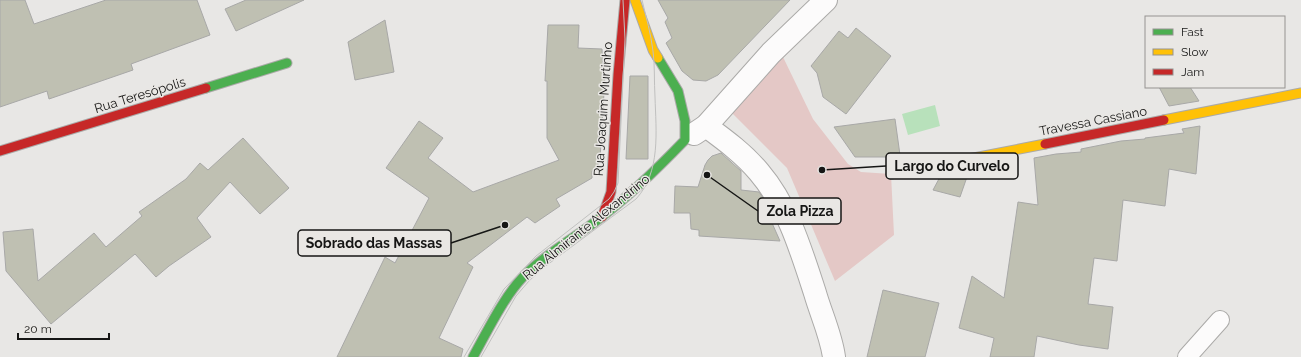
<svg xmlns="http://www.w3.org/2000/svg" width="1301" height="357" viewBox="0 0 1301 357" font-family="Raleway,sans-serif">
  <style>
    .green { fill: #e4c8c6 }
    .water { fill: #b8e1bb }
    .building { fill: #bfc0b2; stroke: #a8a8a7 }
    .lines { fill: none; stroke-linecap: round; stroke-linejoin: round }
    .lane-casing { stroke: #abaaa8; stroke-width: 20 }
    .street-casing { stroke: #abaaa8; stroke-width: 24 }
    .fast-casing { stroke: #abaaa8; stroke-width: 11 }
    .slow-casing { stroke: #abaaa8; stroke-width: 11 }
    .jam-casing { stroke: #abaaa8; stroke-width: 11 }
    .lane { stroke: #fcfbfb; stroke-width: 18 }
    .street { stroke: #fcfbfb; stroke-width: 22 }
    .fast { stroke: #4caf50; stroke-width: 9 }
    .slow { stroke: #ffc107; stroke-width: 9 }
    .jam { stroke: #c62828; stroke-width: 9 }
    .tram { stroke: #c0c0bf; stroke-width: 1 }
    .labels { text-anchor: middle; dominant-baseline: central; stroke-width: 3; stroke-linejoin: round; paint-order: stroke }
    .street-label { font-size: 13px; fill: #161615; stroke: #e9e7e4 }
    .leader { fill: none; stroke: #161615; stroke-width: 1.5 }
    .callout-dot { fill: #161615; stroke: #e9e7e4; stroke-width: 1.5 }
    .callout { fill: #e9e7e4; stroke: #161615; stroke-width: 1.5 }
    .callout-label { font-size: 14px; text-anchor: middle; font-weight: bold; fill: #161615 }
  </style>
  <rect width="100%" height="100%" fill="#e8e7e5"/>
  <polygon class="green" points="783,57 813,119 848,164 861,172 891,174 894,235 835,281 787,168 728,109"/>
  <polygon class="water" points="935,105 940,126 908,135 902,114"/>
  <g class="building">
    <polygon points="0,0 25,0 34,24 106,0 197,0 210,35 131,64 133,70 49,99 47,91 0,107"/>
    <polygon points="246,0 304,0 236,31 225,9"/>
    <polygon points="658,0 790,0 718,75 706,81 693,80 682,71 666,43 672,38 665,22 668,18"/>
    <polygon points="385,20 394,72 355,80 348,42"/>
    <polygon points="548,25 579,25 578,48 602,49 603,76 605,76 600,159 598,159 598,170 592,171 592,178 556,199 560,206 535,223 527,217 467,263 473,267 439,338 463,349 461,357 337,357 385,257 395,263 429,198 386,168 419,121 443,138 428,158 473,192 559,160 547,138 547,81 545,81"/>
    <polygon points="856,28 891,56 846,114 823,97 817,73 811,66 839,31 848,38"/>
    <polygon points="630,76 648,76 648,159 626,159"/>
    <polygon points="1159,87 1190,87 1199,101 1169,106"/>
    <polygon points="895,119 900,155 886,157 855,157 834,127"/>
    <polygon points="1200,126 1196,174 1169,169 1165,206 1123,200 1117,261 1094,258 1088,304 1113,307 1108,349 1079,345 1037,336 1034,357 990,357 994,338 959,328 972,276 1004,298 1018,202 1038,205 1034,158 1056,154 1081,152 1081,149 1121,141 1145,139 1145,138 1184,133 1182,129"/>
    <polygon points="243,138 289,188 260,214 230,182 197,218 211,237 169,266 156,277 135,254 51,324 6,271 3,232 33,229 38,281 94,233 106,247 142,216 139,212 186,179 200,163 208,170"/>
    <polygon points="721,153 741,171 741,190 759,192 765,201 764,205 780,241 699,236 699,230 691,229 690,213 674,213 675,186 698,187 705,165 708,160 712,156"/>
    <polygon points="963,173 968,174 960,197 933,190 940,177"/>
    <polygon points="883,290 939,303 925,357 867,357"/>
  </g>
  <g class="lines">
    <g class="lane-casing">
      <polyline id="lane" points="1187,357 1220,320"/>
    </g>
    <g class="street-casing">
      <g id="street">
        <path d="M706 126C725 140 744 154 759 172 788 206 801 250 815 293 821 314 831 335 834 357"/>
        <polyline points="694,134 706,126 771,53 826,0"/>
      </g>
    </g>
    <g class="fast-casing">
      <g id="fast">
        <polyline points="206,88 287,63"/>
        <path d="M473 357C487 332 503 298 523 277 545 254 575 238 600 218 631 195 658 168 685 140V121L678 91 658 58"/>
      </g>
    </g>
    <g class="slow-casing">
      <g id="slow">
        <polyline points="635,0 653,50 658,58"/>
        <polyline points="1164,120 1301,93"/>
        <polyline points="891,174 1045,144"/>
      </g>
    </g>
    <g class="jam-casing">
      <g id="jam">
        <polyline points="1045,144 1164,120"/>
        <polyline points="0,151 206,88"/>
        <polyline points="602,217 611,192 618,75 625,0"/>
      </g>
    </g>
    <use href="#lane" class="lane"/>
    <use href="#street" class="street"/>
    <use href="#fast" class="fast"/>
    <use href="#slow" class="slow"/>
    <use href="#jam" class="jam"/>
    <g class="tram">
      <polyline points="464,357 504,289 536,256 609,199 614,192 618,183 625,39 623,0"/>
      <path d="M481 357 516 296 529 281 543 268 636 199C661 172 656 131 655 97 654 82 655 66 653 51 651 34 646 17 642 0"/>
    </g>
  </g>
  <g class="labels">
    <g class="street-label">
      <text transform="translate(140 95) rotate(-17)">Rua Teresópolis</text>
      <text transform="translate(603 109) rotate(-86)">Rua Joaquim Murtinho</text>
      <text transform="translate(1093 121) rotate(-11)">Travessa Cassiano</text>
      <text transform="translate(586 227) rotate(-39)">Rua Almirante Alexandrino</text>
    </g>
  </g>
  <path class="leader" d="M822 170L886 166M707 175L758 211M505 225L451 243"/>
  <g class="callout-dot">
    <circle cx="822" cy="170" r="4"/>
    <circle cx="707" cy="175" r="4"/>
    <circle cx="505" cy="225" r="4"/>
  </g>
  <g class="callout">
    <rect x="886" y="153" width="132" height="26" rx="4"/>
    <rect x="758" y="198" width="83" height="26" rx="4"/>
    <rect x="298" y="230" width="153" height="26" rx="4"/>
  </g>
  <g class="callout-label">
    <text x="952" y="171">Largo do Curvelo</text>
    <text x="800" y="216">Zola Pizza</text>
    <text x="374" y="248">Sobrado das Massas</text>
  </g>
  <rect x="1145" y="16" width="140" height="72" fill="#e9e7e4" stroke="#959391"/>
  <rect x="1153" y="29" width="20" height="6" fill="#4caf50" stroke="#959391"/>
  <text x="1181" y="36" font-size="12" fill="#161615">Fast</text>
  <rect x="1153" y="49" width="20" height="6" fill="#ffc107" stroke="#959391"/>
  <text x="1181" y="56" font-size="12" fill="#161615">Slow</text>
  <rect x="1153" y="69" width="20" height="6" fill="#c62828" stroke="#959391"/>
  <text x="1181" y="76" font-size="12" fill="#161615">Jam</text>
  <path d="M18 333v6h91v-6" fill="none" stroke="#161615" stroke-width="2"/>
  <text x="24" y="333" font-size="12" fill="#161615" stroke="#e9e7e4" stroke-width="3" paint-order="stroke">20 m</text>
</svg>
